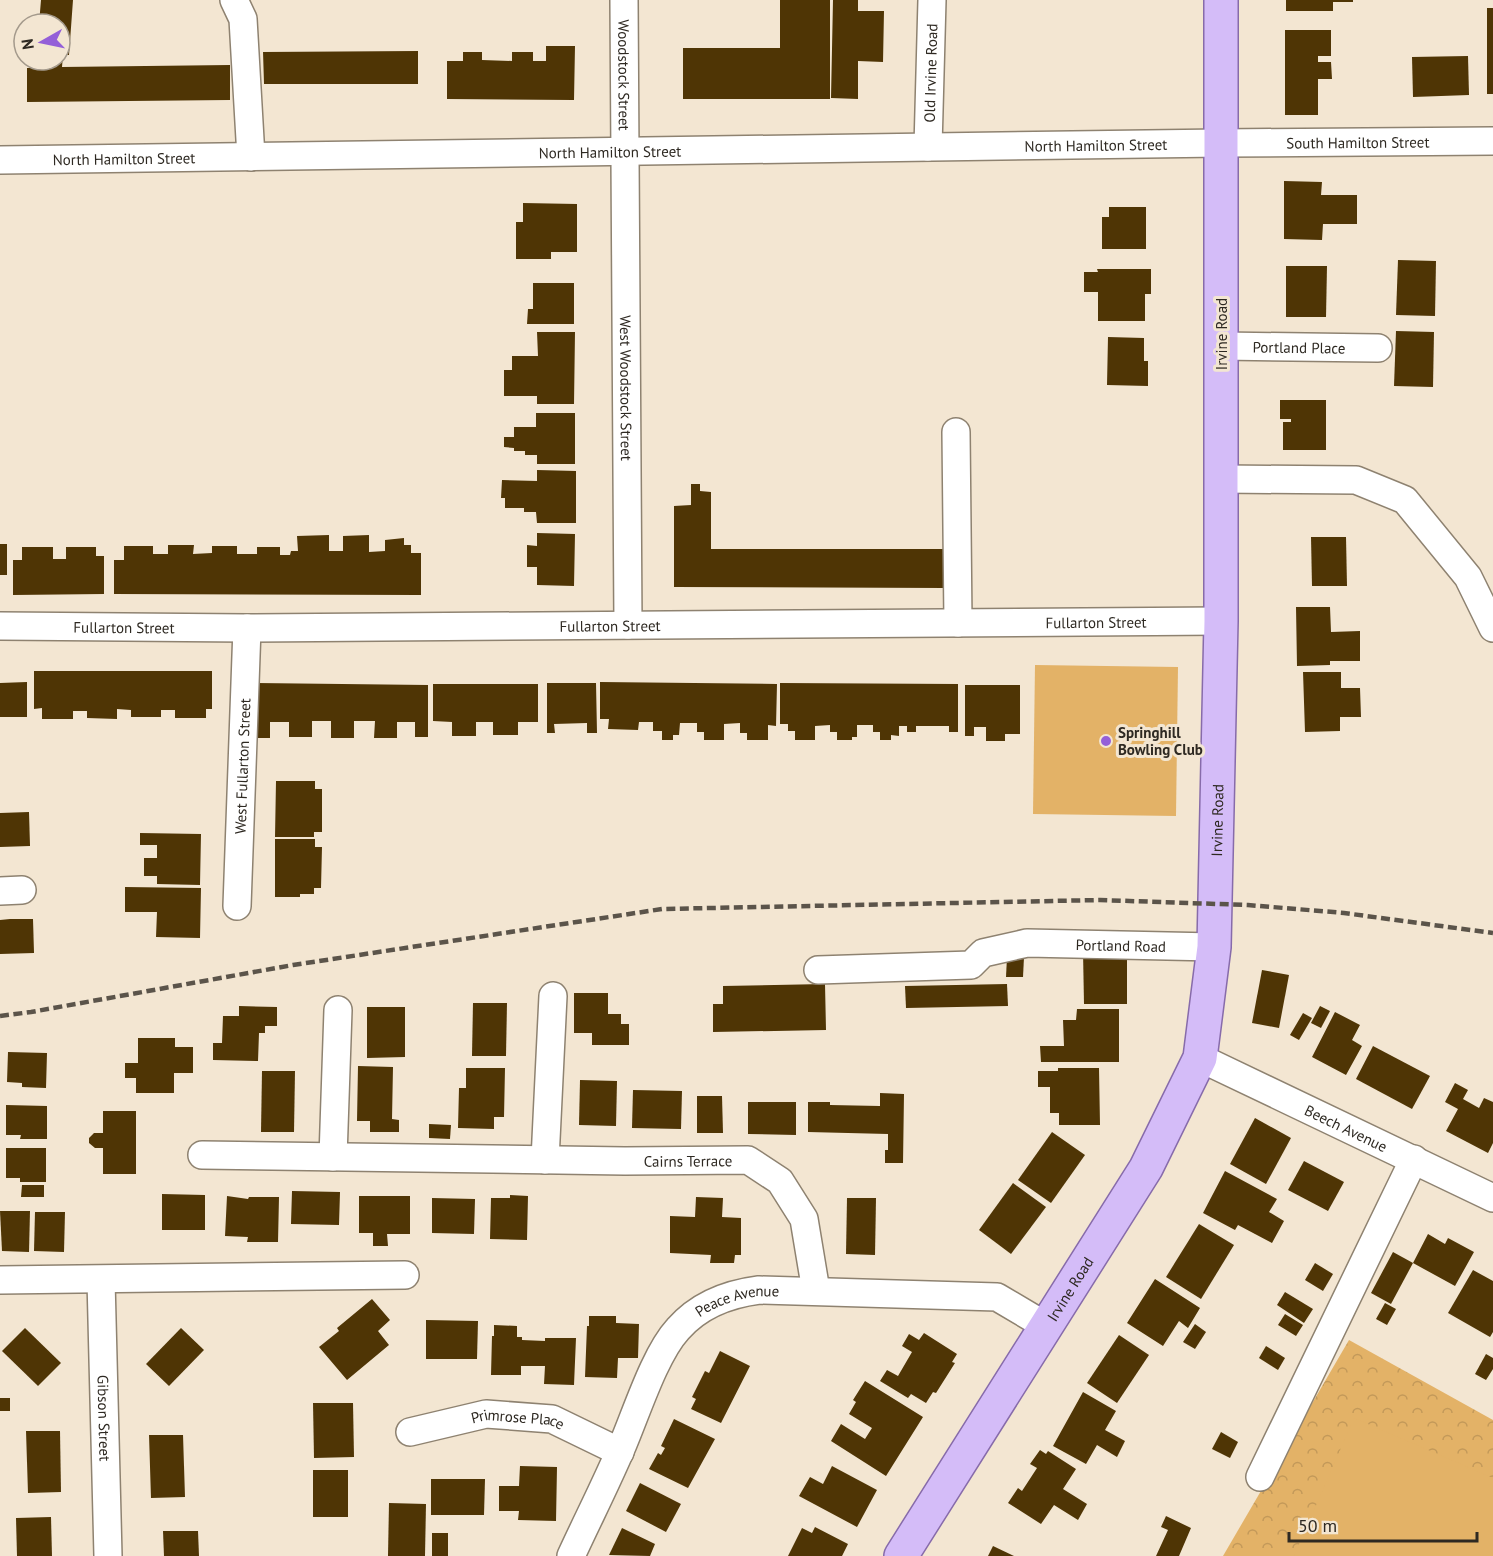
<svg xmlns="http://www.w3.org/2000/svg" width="1493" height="1556" viewBox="0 0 1493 1556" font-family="'PT Sans',sans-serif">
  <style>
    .park { fill: url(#park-crowns) }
    .pitch { fill: #e3b267 }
    .building { fill: #4f3505 }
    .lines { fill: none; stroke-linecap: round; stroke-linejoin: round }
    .minor-casing { stroke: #8e8270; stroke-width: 30 }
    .major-casing { stroke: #876baa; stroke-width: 36 }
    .minor { stroke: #fff; stroke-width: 27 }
    .major { stroke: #d4bcf8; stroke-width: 33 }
    .rail { stroke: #5b544a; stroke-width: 4.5; stroke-dasharray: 9 4.5; stroke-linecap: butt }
    .poi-dot { fill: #945fd8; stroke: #f3e6d2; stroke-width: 2 }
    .labels { text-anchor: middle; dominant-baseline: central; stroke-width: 6; stroke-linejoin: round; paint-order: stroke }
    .street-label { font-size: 15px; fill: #2e2922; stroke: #f3e6d2 }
    .poi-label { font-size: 15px; font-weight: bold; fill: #2e2922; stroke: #f3e6d2; text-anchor: start }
  </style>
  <defs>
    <pattern id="park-crowns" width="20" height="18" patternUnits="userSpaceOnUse" patternTransform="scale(1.5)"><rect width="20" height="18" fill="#e3b267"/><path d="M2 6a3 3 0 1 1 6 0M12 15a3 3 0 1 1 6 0" fill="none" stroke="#c39959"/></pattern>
  </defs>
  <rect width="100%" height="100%" fill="#f3e6d2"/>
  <polygon class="park" points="1349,1340 1493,1420 1493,1556 1223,1556"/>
  <g class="pitch">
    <polygon points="1035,665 1178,667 1176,816 1033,814"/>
    <polygon points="1354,1418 1493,1478 1493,1556 1294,1556"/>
  </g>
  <g class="building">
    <polygon points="41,0 73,0 69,55 63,55 62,67 230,65 230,100 27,102 27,68 43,68 43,60 60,60 60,24 39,24"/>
    <polygon points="780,0 830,0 830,99 683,99 683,48 780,48"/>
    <polygon points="833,0 858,0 858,11 884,11 883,62 858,61 858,99 831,98"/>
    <polygon points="1286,0 1353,0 1353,2 1333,2 1333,11 1286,11"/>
    <rect x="1487" y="8" width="6" height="86"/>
    <polygon points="1285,30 1331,30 1331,56 1318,56 1318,62 1331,62 1332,79 1318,79 1318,115 1285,115"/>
    <polygon points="546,46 575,46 574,100 447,99 447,61 463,61 463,52 482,52 482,60 512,61 512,52 533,52 533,61 546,61"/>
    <polygon points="418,51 418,84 264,84 263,52"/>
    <polygon points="1468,56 1469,95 1413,97 1412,57"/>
    <polygon points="1284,181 1322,182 1321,195 1357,195 1357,224 1323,224 1322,240 1284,239"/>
    <polygon points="523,203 577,204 577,252 551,252 551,259 516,259 516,222 523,222"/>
    <polygon points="1109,207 1146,207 1146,249 1102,249 1102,217 1109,217"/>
    <polygon points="1398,260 1436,261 1435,316 1396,315"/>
    <polygon points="1286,266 1327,266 1326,317 1286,317"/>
    <polygon points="1097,269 1151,269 1151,294 1145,294 1145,321 1098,321 1098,292 1084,292 1084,272 1098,272"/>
    <polygon points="533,283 574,283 574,324 527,324 528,309 533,309"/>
    <polygon points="1396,331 1434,332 1433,387 1394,386"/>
    <polygon points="537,332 575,332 574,404 537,404 537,396 504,396 504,370 512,370 512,356 538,356"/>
    <polygon points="1108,337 1144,338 1144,361 1148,361 1148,386 1107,385"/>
    <polygon points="1280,400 1326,400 1326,450 1283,450 1283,422 1291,422 1291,419 1280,419"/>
    <polygon points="536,413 575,413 575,464 537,464 537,455 525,455 525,451 514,451 514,448 504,447 504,437 514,437 514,427 536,427"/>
    <polygon points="537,470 576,471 576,523 537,523 536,512 524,512 524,508 505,508 505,498 501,498 502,480 537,481"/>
    <polygon points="691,484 700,484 700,491 711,492 711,549 947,549 946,588 674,587 674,506 691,505"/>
    <polygon points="537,533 575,534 574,586 537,585 537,567 527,567 527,545 537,546"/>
    <polygon points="329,535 329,551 343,551 343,536 369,535 369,552 385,551 385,540 404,538 404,545 411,545 411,553 421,553 421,595 114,594 114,560 124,560 124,546 153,546 153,554 168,554 168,545 194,545 193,554 212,553 212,546 237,546 237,554 257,554 257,547 280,547 280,555 290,555 291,551 298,551 297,536"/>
    <polygon points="1311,537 1346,537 1347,586 1312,586"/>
    <rect x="0" y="544" width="7" height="31"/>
    <polygon points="22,547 53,547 53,559 66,559 66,547 96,547 96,556 104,556 104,594 13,595 13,560 22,560"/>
    <polygon points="1296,607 1330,607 1331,632 1360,631 1360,661 1330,661 1330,665 1297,666"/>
    <polygon points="34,671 212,671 212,709 206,709 206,718 175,718 175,710 161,710 161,717 131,717 131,710 117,709 117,719 87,718 87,711 73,711 73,719 42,719 42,708 34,709"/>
    <polygon points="1303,672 1341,672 1341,688 1360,688 1361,717 1340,717 1340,731 1305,732"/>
    <polygon points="27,682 27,717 0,717 0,683"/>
    <polygon points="600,682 777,684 776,726 768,725 768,740 747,740 747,733 740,733 740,723 724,724 724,740 704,740 704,732 697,732 697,723 680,723 679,735 673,735 673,740 662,740 662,731 653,731 653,722 639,722 638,730 608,729 609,719 600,719"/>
    <polygon points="256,683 428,685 428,737 415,737 415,722 397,722 397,738 374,738 375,721 354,721 354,738 331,738 331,721 312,721 312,737 289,737 289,722 270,722 270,738 255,738"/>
    <polygon points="547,683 596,683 597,733 587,733 587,723 554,724 555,733 547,733"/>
    <polygon points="780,683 958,684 958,732 949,732 949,726 916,726 916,732 907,732 907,726 899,726 899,736 891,735 891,740 880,740 880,732 873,732 873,725 857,725 857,737 852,737 852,740 837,740 837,732 830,732 830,725 815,726 815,740 795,740 795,731 788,731 788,724 780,724"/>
    <polygon points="433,684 538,684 538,722 518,722 518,735 493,735 493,722 476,722 476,736 452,736 452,722 433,721"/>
    <polygon points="965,685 1020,685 1020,734 1005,734 1005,741 986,741 986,727 974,727 974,736 965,736"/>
    <polygon points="276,781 315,781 315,789 322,789 322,832 314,832 314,837 275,837"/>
    <polygon points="29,812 30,846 0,847 0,813"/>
    <polygon points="140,833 201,834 200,885 157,884 157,876 144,876 144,858 157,858 157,845 140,845"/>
    <polygon points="275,839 315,839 315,847 322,847 321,888 314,888 314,894 300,894 300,897 275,897"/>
    <polygon points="125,887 201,888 200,938 156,937 157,912 125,912"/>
    <polygon points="10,919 33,919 34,953 0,954 0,920"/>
    <polygon points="1083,951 1127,951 1127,1004 1084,1004"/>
    <polygon points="1007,957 1024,957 1023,977 1006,977"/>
    <polygon points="1262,970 1289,975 1279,1028 1252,1023"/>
    <polygon points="825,984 826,1030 713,1032 713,1004 723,1004 723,986"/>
    <polygon points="1007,984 1008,1006 906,1008 905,986"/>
    <polygon points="574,993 608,993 608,1014 621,1014 621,1024 629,1024 629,1045 592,1045 592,1033 574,1033"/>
    <polygon points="473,1003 507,1003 506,1056 472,1056"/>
    <polygon points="239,1006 277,1007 277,1026 265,1026 265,1033 259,1033 258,1061 213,1060 213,1043 222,1043 223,1016 239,1016"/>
    <polygon points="1320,1006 1330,1011 1321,1028 1311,1023"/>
    <polygon points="367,1007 405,1007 405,1057 367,1058"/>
    <polygon points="1077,1009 1119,1009 1119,1062 1041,1062 1040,1046 1064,1046 1063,1020 1076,1020"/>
    <polygon points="1335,1012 1360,1025 1352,1040 1362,1046 1346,1075 1312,1057"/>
    <polygon points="1303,1013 1312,1018 1299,1040 1290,1035"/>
    <polygon points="138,1038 175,1038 175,1047 193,1047 193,1073 174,1073 174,1093 136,1093 136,1078 125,1078 125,1063 138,1063"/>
    <polygon points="1373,1046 1430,1076 1412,1109 1356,1079"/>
    <polygon points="8,1052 47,1053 46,1088 22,1087 22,1083 7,1082"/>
    <polygon points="358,1066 393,1067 392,1119 399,1120 399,1132 370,1132 370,1121 357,1121"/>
    <polygon points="466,1068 505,1068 504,1117 494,1117 494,1129 458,1128 459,1088 466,1088"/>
    <polygon points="1058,1068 1099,1068 1100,1125 1059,1125 1059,1113 1050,1113 1050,1087 1038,1087 1038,1071 1058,1071"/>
    <polygon points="262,1071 295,1071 294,1132 261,1132"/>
    <polygon points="580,1080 617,1081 616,1126 579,1125"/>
    <polygon points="1455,1083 1468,1090 1463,1099 1479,1108 1484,1098 1493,1102 1493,1143 1488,1153 1446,1131 1458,1109 1445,1102"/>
    <polygon points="633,1090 682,1091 681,1129 632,1128"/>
    <polygon points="880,1093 904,1094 903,1163 885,1163 885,1150 888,1150 888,1134 808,1132 808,1102 830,1102 830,1105 880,1106"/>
    <polygon points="697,1096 722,1096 723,1133 697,1133"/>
    <polygon points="748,1102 796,1102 796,1135 748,1134"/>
    <polygon points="6,1105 47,1106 47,1139 20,1139 21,1135 6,1135"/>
    <polygon points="103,1111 136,1111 136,1174 103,1174 103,1148 95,1148 89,1143 89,1138 94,1133 103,1133"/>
    <polygon points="1255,1118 1291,1138 1266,1184 1230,1164"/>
    <polygon points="429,1124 451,1125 450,1139 429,1138"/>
    <polygon points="1052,1132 1085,1155 1051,1203 1018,1180"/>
    <polygon points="6,1148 46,1148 46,1182 20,1182 20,1178 6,1178"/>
    <polygon points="1304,1161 1344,1182 1328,1211 1288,1190"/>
    <polygon points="1225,1171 1277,1199 1269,1212 1284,1221 1272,1243 1238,1225 1235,1230 1203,1213"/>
    <polygon points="1013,1183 1046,1207 1011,1254 979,1230"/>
    <polygon points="22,1185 44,1185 44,1197 21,1197"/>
    <polygon points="292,1191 340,1192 339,1225 291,1224"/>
    <polygon points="162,1194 205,1195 205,1230 162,1230"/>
    <polygon points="510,1195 528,1196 527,1240 490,1239 491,1198 510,1198"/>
    <polygon points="227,1196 248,1199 249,1197 279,1197 278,1242 247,1242 248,1237 225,1236"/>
    <polygon points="359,1196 410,1196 410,1234 387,1234 388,1246 373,1246 373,1233 359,1233"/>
    <polygon points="696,1197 723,1198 722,1217 741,1218 741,1255 735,1255 734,1263 710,1263 711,1255 670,1253 670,1216 695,1217"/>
    <polygon points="432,1198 475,1199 474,1234 432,1233"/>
    <polygon points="847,1198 876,1198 875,1255 846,1254"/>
    <polygon points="0,1211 30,1211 29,1252 2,1251"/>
    <polygon points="35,1212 65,1212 64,1252 34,1251"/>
    <polygon points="1199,1224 1234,1245 1201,1299 1166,1277"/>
    <polygon points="1428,1234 1445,1244 1448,1238 1474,1252 1455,1286 1413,1263"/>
    <polygon points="1393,1252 1413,1263 1391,1304 1371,1293"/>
    <polygon points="1315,1263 1333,1274 1323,1291 1305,1280"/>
    <polygon points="1473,1270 1493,1281 1493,1332 1490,1337 1448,1313"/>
    <polygon points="1155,1279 1200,1308 1188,1328 1179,1321 1163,1346 1127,1323"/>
    <polygon points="1285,1292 1313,1309 1304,1323 1277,1305"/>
    <polygon points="372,1299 390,1320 378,1331 389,1345 347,1380 319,1347 339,1331 337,1328"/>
    <polygon points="1385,1303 1396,1309 1387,1325 1376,1319"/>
    <polygon points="1285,1314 1303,1325 1296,1336 1278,1325"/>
    <polygon points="589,1316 616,1316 616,1323 639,1324 638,1358 618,1358 617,1378 585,1377 587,1326 589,1326"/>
    <polygon points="426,1320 478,1321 477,1359 426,1359"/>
    <polygon points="1195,1324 1206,1332 1195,1349 1183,1342"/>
    <polygon points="494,1325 517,1326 517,1337 522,1337 522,1340 545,1341 545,1338 576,1338 574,1385 544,1384 545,1366 521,1366 521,1375 491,1375 492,1336 494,1336"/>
    <polygon points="25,1328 61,1363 38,1386 2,1351"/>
    <polygon points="181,1328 204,1350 169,1386 146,1364"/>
    <polygon points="924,1333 957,1354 952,1362 955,1363 936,1393 933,1392 926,1403 911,1394 908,1398 880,1381 887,1370 898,1376 912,1352 902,1346 909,1334 919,1340"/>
    <polygon points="1119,1335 1149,1355 1117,1403 1087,1383"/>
    <polygon points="1266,1346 1285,1358 1278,1370 1259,1358"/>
    <polygon points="720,1351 750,1366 721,1423 691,1409 696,1399 692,1397 705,1371 709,1373"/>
    <polygon points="1486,1354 1493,1358 1493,1369 1486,1380 1475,1374"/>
    <polygon points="865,1381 923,1417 886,1476 831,1441 841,1424 865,1439 872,1428 849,1414 856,1402 853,1400"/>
    <polygon points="1083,1392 1116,1411 1105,1430 1125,1441 1117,1457 1097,1445 1086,1464 1053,1446"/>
    <rect x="0" y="1398" width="10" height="13"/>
    <polygon points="313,1403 353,1403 354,1457 314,1458"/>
    <polygon points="674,1419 715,1439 688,1488 649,1469 658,1453 661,1455 665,1448 661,1446"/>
    <polygon points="26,1431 60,1431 61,1492 28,1493"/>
    <polygon points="1221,1432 1238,1442 1230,1458 1212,1449"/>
    <polygon points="149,1435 183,1435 185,1497 151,1498"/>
    <polygon points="1040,1450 1046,1454 1048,1451 1076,1469 1063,1489 1087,1504 1078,1520 1054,1505 1041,1524 1008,1503 1018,1488 1022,1491 1037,1468 1030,1464"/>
    <polygon points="520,1466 557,1467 556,1521 518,1520 519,1511 499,1511 499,1486 519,1486"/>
    <polygon points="832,1466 877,1490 857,1527 799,1496 810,1477 823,1484"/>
    <rect x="313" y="1470" width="35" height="47"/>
    <polygon points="431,1479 485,1479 484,1515 431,1515"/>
    <polygon points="640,1483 681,1504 666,1532 626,1511"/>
    <polygon points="389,1503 426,1504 425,1556 388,1556"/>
    <polygon points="1166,1516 1191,1528 1179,1556 1156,1556 1168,1530 1161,1527"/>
    <polygon points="51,1517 52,1556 17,1556 16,1518"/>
    <polygon points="815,1527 848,1544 842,1556 788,1556 802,1528 812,1533"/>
    <polygon points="622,1528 655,1544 650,1556 609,1555"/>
    <polygon points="163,1531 198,1531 199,1556 164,1556"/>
    <rect x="432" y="1533" width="16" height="23"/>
    <polygon points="993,1546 1014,1556 988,1556"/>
  </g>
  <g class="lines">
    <g class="minor-casing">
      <g id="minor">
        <polyline points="234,0 243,19 251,157"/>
        <path id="s1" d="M624 0 628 625"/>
        <path id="s2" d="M928 147 932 0"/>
        <path id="s3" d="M0 160 1221 143 1493 141"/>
        <path id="s4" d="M1221 346 1378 348"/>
        <polyline points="956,432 958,623"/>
        <polyline points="1221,479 1356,480 1405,500 1468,577 1493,628"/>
        <path id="s5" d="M0 626 247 628 1221 621"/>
        <polyline points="0,891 22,890"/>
        <path id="s6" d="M237 906 247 628"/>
        <path id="s7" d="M818 970 971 965 983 953 1027 943 1214 947"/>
        <path id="s8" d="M1200 1058 1493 1198"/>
        <path id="s9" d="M202 1155 625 1161 748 1160 780 1181 804 1219 816 1291"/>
        <polyline points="333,1157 338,1010"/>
        <polyline points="545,1160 553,996"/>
        <polyline points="0,1280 405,1275"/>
        <path id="s10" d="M101 1280 108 1556"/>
        <path id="s11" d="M410 1432 486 1414 552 1419 620 1452"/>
        <polyline points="1260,1477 1414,1159"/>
        <path id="s12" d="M571 1556C588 1519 607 1482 623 1444 637 1411 655 1354 678 1329 699 1305 728 1294 759 1290L997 1297 1046 1326"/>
      </g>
    </g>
    <g class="major-casing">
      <g id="major">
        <path id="s13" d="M901 1556 1146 1168 1200 1058 1214 947 1221 621V0"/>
      </g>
    </g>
    <use href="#minor" class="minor"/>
    <use href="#major" class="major"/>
    <polyline class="rail" points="0,1016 31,1012 293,965 662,909 1100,900 1248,905 1344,913 1493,933"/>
  </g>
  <circle class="poi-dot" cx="1106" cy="741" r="6"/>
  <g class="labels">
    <g class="street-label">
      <text stroke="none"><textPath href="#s2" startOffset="74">Old Irvine Road</textPath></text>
      <text stroke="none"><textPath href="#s1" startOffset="75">Woodstock Street</textPath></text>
      <text stroke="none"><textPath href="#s3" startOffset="1358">South Hamilton Street</textPath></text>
      <text stroke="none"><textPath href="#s3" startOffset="1096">North Hamilton Street</textPath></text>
      <text stroke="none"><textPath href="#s3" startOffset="610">North Hamilton Street</textPath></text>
      <text stroke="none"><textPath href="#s3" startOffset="124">North Hamilton Street</textPath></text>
      <text transform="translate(1221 334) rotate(-90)">Irvine Road</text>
      <text stroke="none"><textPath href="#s4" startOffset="78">Portland Place</textPath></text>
      <text stroke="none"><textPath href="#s1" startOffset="388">West Woodstock Street</textPath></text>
      <text stroke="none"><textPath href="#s5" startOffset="1096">Fullarton Street</textPath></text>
      <text stroke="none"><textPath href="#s5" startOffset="610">Fullarton Street</textPath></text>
      <text stroke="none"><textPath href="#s5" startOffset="124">Fullarton Street</textPath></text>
      <text stroke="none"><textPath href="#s6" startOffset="140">West Fullarton Street</textPath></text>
      <text stroke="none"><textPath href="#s13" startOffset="820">Irvine Road</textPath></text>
      <text stroke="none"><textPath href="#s7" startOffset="309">Portland Road</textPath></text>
      <text stroke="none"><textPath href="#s8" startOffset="162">Beech Avenue</textPath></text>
      <text stroke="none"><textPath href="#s9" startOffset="486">Cairns Terrace</textPath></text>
      <text stroke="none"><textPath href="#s13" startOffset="316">Irvine Road</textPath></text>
      <text stroke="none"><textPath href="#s12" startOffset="320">Peace Avenue</textPath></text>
      <text stroke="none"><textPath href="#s10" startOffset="138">Gibson Street</textPath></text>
      <text stroke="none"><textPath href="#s11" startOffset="110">Primrose Place</textPath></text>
    </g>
    <g class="poi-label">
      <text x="1118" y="732">Springhill<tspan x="1118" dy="17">Bowling Club</tspan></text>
    </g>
  </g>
  <g transform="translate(42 42) rotate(261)"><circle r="28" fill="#f3e6d2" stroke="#a49a8c" stroke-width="1.5"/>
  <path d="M0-4.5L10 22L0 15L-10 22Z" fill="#945fd8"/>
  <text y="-9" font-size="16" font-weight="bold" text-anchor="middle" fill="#2e2922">N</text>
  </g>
  <path d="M1289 1532v9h188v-9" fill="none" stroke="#2e2922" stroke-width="3"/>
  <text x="1298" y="1532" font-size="18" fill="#2e2922" stroke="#f3e6d2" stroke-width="4.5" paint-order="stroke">50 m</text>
</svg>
